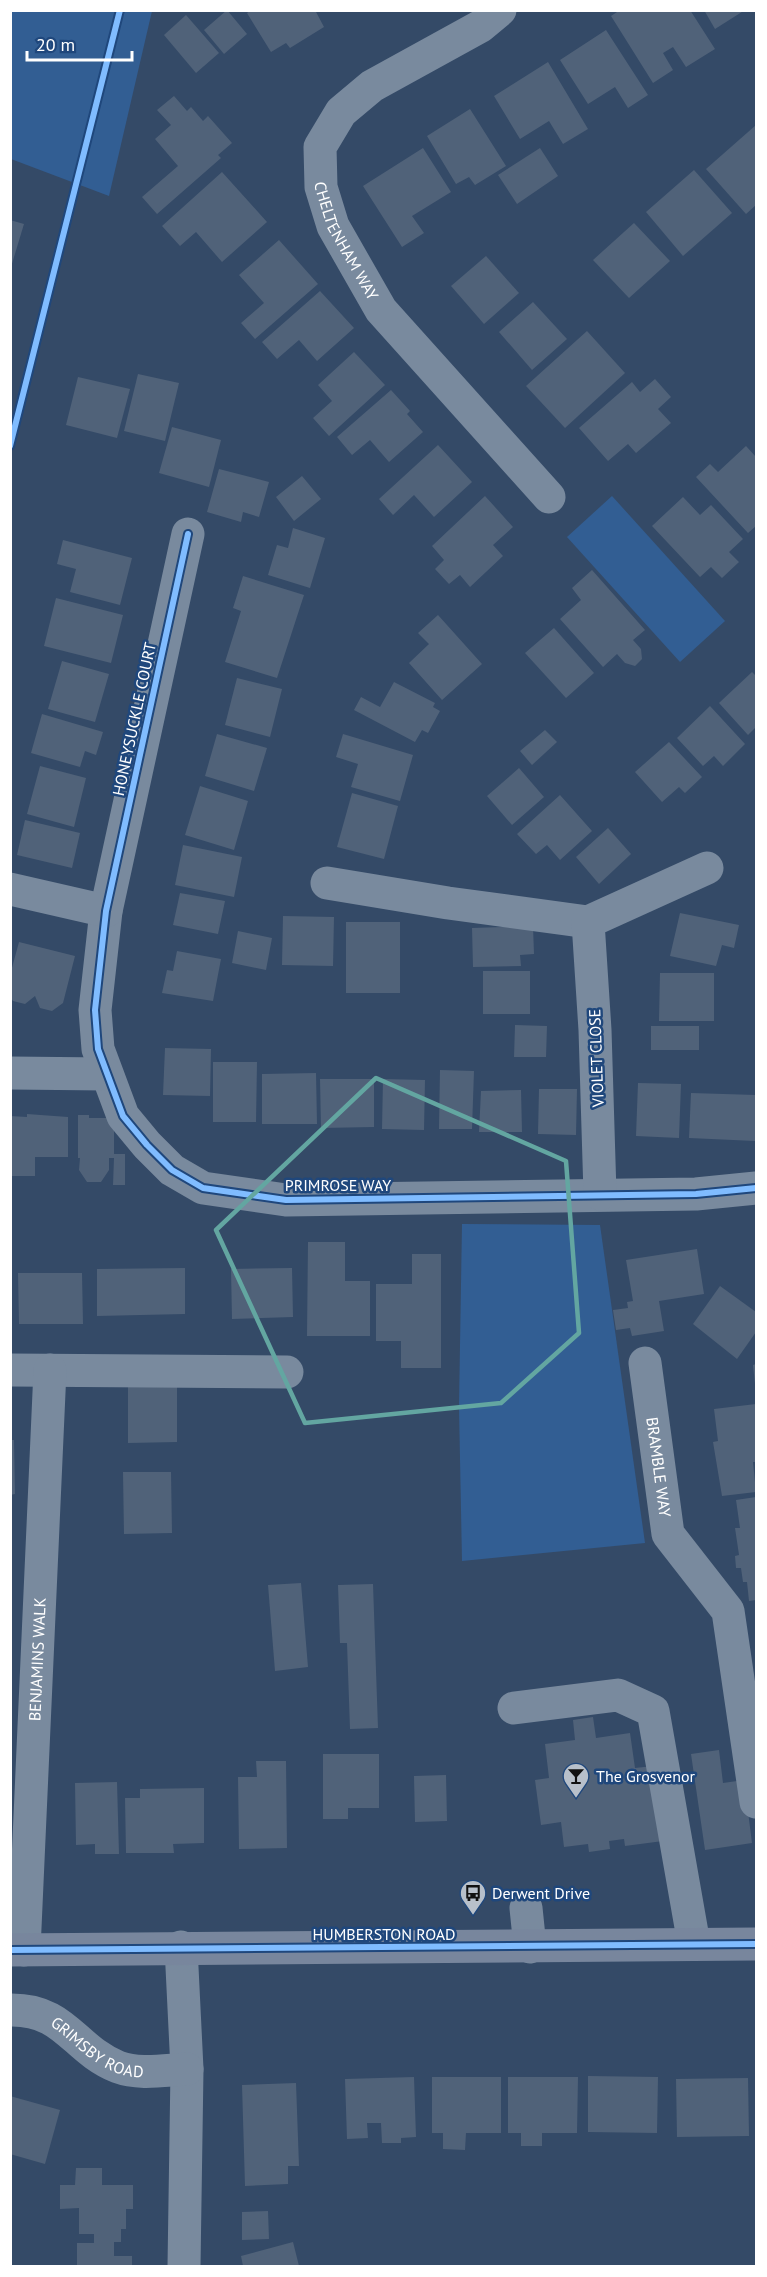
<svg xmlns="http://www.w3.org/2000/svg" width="767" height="2277" viewBox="0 0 767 2277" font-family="'PT Sans',sans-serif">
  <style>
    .green { fill: #325e93 }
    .building { fill: #506279 }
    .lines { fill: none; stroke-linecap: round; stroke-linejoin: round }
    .minor { stroke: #798a9e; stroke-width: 33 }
    .major { stroke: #78869d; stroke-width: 33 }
    .cycleway-casing { stroke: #1f477c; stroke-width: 10 }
    .cycleway { stroke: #80bcff; stroke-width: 6 }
    .marked { fill: none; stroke: #63a6a1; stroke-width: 4.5; stroke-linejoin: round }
    .labels { text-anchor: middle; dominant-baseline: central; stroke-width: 5; stroke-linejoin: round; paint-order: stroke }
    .street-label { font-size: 16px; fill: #fff; stroke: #1f477c }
    .poi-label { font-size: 16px; fill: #fff; stroke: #1f477c; text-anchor: start }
  </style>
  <rect width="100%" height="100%" fill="#344a67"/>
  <g class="green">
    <polygon points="10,11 152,11 109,196 11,159"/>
    <polygon points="612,496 725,621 680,662 567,537"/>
    <polygon points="462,1224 600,1225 645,1543 462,1561 459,1407"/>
  </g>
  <g class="building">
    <polygon points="227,10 247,34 224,54 204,30"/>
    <polygon points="251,10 315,10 324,27 290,48 286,43 271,52 247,13"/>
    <polygon points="620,10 690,10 715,49 686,67 673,47 663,53 673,70 653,83 611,16"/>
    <polygon points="704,10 745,10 715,29"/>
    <polygon points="186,15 219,53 196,73 164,35"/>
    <polygon points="606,30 648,95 628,108 615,87 588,104 560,60"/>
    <polygon points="548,62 588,129 563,144 549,121 520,139 494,96"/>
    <polygon points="174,96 187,111 191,107 203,121 208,116 232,143 218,155 221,158 157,214 142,197 178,166 155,139 171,125 157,110"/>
    <polygon points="470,109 506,166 475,185 469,177 456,184 427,136"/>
    <polygon points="756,125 756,205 746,214 706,169"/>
    <polygon points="423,148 451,192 412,216 424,233 402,247 363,186"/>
    <polygon points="540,148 558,176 517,204 498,175"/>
    <polygon points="694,170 732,213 683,256 646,212"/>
    <polygon points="222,172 267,222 222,262 196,232 180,246 162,226"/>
    <polygon points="10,220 24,224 11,267 10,267"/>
    <polygon points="634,223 670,261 629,298 593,260"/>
    <polygon points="279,240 318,284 255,339 241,323 264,303 239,275"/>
    <polygon points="486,256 519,293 484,324 451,286"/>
    <polygon points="320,291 354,328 317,361 299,340 277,359 262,342"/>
    <polygon points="533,302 567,339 532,370 499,332"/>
    <polygon points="587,331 625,373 565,428 526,386"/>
    <polygon points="354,352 385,385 329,436 313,418 332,401 318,385"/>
    <polygon points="138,374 179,383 165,441 124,431"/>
    <polygon points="78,377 130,389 117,438 66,425"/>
    <polygon points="655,379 671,397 658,409 671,423 636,453 628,444 608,461 579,428 632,382 640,392"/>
    <polygon points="391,390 410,411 407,414 423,432 389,462 370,440 352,455 337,437"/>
    <polygon points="172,427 221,440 209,487 159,473"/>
    <polygon points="438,445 472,482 434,517 414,495 393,515 379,499"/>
    <polygon points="746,446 756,457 756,526 748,533 696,477 710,464 718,472"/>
    <polygon points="219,469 269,482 259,517 243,512 241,522 207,512"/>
    <polygon points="302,476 321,499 294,521 276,497"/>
    <polygon points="485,496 513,527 493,545 503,556 470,587 460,575 449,584 435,569 444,560 432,546"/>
    <polygon points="683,497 700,515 711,505 743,539 729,552 739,562 722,578 711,567 700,577 652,526"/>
    <polygon points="293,528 325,538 310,588 268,575 277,545 288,548"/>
    <polygon points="63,540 132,558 120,605 70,592 76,569 57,564"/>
    <polygon points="592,570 645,630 633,640 641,649 642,659 635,666 625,663 617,654 603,667 560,619 581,600 572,588"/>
    <polygon points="243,576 304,595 277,678 225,662 241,611 233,608"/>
    <polygon points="56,598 123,615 111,663 44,646"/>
    <polygon points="438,615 482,664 442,700 409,663 429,644 418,633"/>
    <polygon points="554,628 594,673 566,698 525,653"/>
    <polygon points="62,661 109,674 95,722 48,709"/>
    <polygon points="752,672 756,676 756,727 748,735 719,703"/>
    <polygon points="237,678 282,689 270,737 225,725"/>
    <polygon points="394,682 435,703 433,707 440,711 428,733 422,730 415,742 354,710 361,697 380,707"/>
    <polygon points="710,706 745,744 723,766 714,756 703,766 677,738"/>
    <polygon points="42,714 103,732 96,755 85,751 80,767 31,753"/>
    <polygon points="545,730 557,742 532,765 520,751"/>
    <polygon points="217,734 267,748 254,791 205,776"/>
    <polygon points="343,734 413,755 400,801 351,787 358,764 336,757"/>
    <polygon points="669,742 702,777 685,793 679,787 662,802 635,772"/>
    <polygon points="40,766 86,778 74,827 27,814"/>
    <polygon points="519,768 544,797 512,825 487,796"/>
    <polygon points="200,786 248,801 234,850 185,835"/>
    <polygon points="352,793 398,806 384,859 337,847"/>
    <polygon points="560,795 592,831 560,860 547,845 536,854 517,834"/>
    <polygon points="25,820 80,833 72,868 17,855"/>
    <polygon points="608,828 631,854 599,884 576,857"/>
    <polygon points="183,845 242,857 234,897 175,885"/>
    <polygon points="180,893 225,901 218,934 173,925"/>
    <polygon points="680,913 739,925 734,948 722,945 716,966 670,956"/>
    <polygon points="283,916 334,917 333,966 282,965"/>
    <rect x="346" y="922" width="54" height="71"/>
    <polygon points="533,926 534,954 520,955 521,966 473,967 472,928"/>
    <polygon points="238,931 272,938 266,970 232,963"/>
    <polygon points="19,942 75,956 63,1003 52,1011 40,1008 35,996 25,1004 13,1001 10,997 10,975"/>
    <polygon points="177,951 221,959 213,1001 162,993 167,970 173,971"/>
    <rect x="483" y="971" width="47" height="43"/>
    <polygon points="660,973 714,973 714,1021 659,1021"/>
    <polygon points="515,1025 547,1026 546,1057 514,1057"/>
    <rect x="651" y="1026" width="48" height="24"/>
    <polygon points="165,1048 211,1049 210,1096 163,1095"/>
    <polygon points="213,1062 257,1062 256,1122 213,1122"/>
    <polygon points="440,1070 474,1071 472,1129 439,1129"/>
    <polygon points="316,1073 317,1124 262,1124 262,1074"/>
    <polygon points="320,1079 374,1079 374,1127 321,1128"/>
    <polygon points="383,1079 425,1080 424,1130 382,1129"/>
    <polygon points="638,1083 681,1084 679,1138 636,1136"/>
    <polygon points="539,1089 577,1089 576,1135 538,1134"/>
    <polygon points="521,1090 522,1132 479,1132 481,1091"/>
    <polygon points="691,1093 756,1095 755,1141 689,1138"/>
    <polygon points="27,1114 68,1117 68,1157 35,1157 35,1176 10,1176 10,1116 27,1117"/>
    <polygon points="78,1115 89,1115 89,1118 114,1118 114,1154 125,1154 125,1185 113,1185 114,1158 109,1158 109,1170 101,1182 87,1182 79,1170 80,1158 78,1158"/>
    <polygon points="308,1242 345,1242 345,1281 370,1281 370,1336 307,1336"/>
    <polygon points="697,1249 704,1294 659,1301 664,1331 632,1336 630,1328 616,1330 613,1310 628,1308 627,1302 633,1301 626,1260"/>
    <polygon points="412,1254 441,1254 441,1368 401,1368 401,1341 376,1341 376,1284 412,1284"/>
    <polygon points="185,1268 185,1314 97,1316 97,1269"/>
    <polygon points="292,1268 293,1317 232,1319 231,1269"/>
    <polygon points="18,1273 82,1273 83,1324 19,1324"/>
    <polygon points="720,1286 756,1312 756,1332 737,1359 693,1324"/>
    <polygon points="756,1364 756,1384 755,1384 753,1365"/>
    <polygon points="128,1380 177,1380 177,1442 128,1443"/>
    <polygon points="756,1404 756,1462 753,1462 756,1492 722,1496 713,1442 718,1441 714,1409"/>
    <polygon points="10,1440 14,1440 15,1494 10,1495"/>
    <polygon points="123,1472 171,1472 172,1533 124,1534"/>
    <polygon points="756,1497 756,1600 749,1601 747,1582 743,1582 741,1568 736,1568 735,1556 739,1555 735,1528 740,1528 736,1500"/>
    <polygon points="301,1583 308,1667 275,1671 268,1585"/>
    <polygon points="373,1584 378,1728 350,1729 347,1643 340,1643 338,1585"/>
    <polygon points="593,1717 596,1738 630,1733 635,1768 653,1766 663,1841 625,1846 624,1839 609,1841 610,1849 589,1852 588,1844 564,1847 561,1822 541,1825 535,1780 549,1778 545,1744 575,1740 573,1720"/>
    <polygon points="719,1750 723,1783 744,1780 752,1843 705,1850 691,1754"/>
    <polygon points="323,1754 379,1754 379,1808 348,1808 348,1819 323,1819"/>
    <polygon points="256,1761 286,1761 287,1848 239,1849 238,1777 257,1777"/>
    <polygon points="446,1775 447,1821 415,1822 414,1776"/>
    <polygon points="117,1782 119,1854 95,1854 95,1844 76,1845 75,1783"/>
    <polygon points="204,1788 204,1843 173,1844 174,1853 126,1853 125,1798 140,1798 140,1789"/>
    <polygon points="588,2076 658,2077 657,2133 588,2132"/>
    <polygon points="414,2077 416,2137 401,2138 401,2143 382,2143 381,2123 367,2123 368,2138 347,2139 345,2079"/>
    <polygon points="432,2077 501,2077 501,2133 466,2133 465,2150 443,2149 443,2133 432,2133"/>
    <polygon points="508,2077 578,2077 577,2133 542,2133 542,2146 521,2146 521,2133 508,2133"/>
    <polygon points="748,2078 749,2136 677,2137 676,2079"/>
    <polygon points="296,2083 299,2166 288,2166 288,2184 245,2186 242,2085"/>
    <polygon points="10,2096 60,2110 45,2164 10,2154"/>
    <polygon points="76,2168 102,2168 102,2185 133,2185 133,2209 126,2209 126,2229 121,2229 121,2242 114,2242 114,2256 132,2256 132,2266 77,2266 77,2243 94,2243 94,2234 79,2234 79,2208 60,2209 60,2185 75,2185"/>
    <polygon points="268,2211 269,2239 242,2240 242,2212"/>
    <polygon points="293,2242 299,2266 243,2266 241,2256"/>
  </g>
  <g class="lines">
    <g class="minor">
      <path id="s1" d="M500 10 481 26 372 86 341 112 320 147 321 187 333 226 381 310 549 497"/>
      <polyline points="188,534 106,911 95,1010 98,1049 123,1116 147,1145 172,1170 203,1188 286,1200 696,1194 756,1188"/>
      <polyline points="327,883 448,903 588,922"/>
      <polyline points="10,889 106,911"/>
      <polyline points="10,1073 106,1074"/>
      <polyline points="600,1194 595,1030 588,922 707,868"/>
      <path id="s2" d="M645 1363 668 1534 728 1611 756 1802"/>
      <polyline points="10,1370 287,1372"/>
      <polyline points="514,1708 618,1695 653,1711 694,1944"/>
      <polyline points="526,1908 530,1947"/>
      <polyline points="181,1947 187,2069 184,2266"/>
      <path id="s3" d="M24 1950 50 1370"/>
      <path id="s4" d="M10 2010C66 2009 73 2049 118 2067 139 2075 165 2070 187 2069"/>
    </g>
    <polyline class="major" points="10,1950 756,1944"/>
    <g class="cycleway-casing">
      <g id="cycleway">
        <polyline points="10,446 120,10"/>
        <polyline points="188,534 106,911 95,1010 98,1049 123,1116 147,1145 172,1170 203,1188 286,1200 696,1194 756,1188"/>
        <polyline points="10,1950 756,1944"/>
      </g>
    </g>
    <use href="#cycleway" class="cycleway"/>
  </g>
  <path class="marked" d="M376 1078 566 1161 579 1333 501 1403 305 1423 216 1230Z"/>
  <defs>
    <g id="bar-pin" transform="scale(1.35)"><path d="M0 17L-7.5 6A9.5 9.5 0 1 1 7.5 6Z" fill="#b8c0ca" stroke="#1f477c"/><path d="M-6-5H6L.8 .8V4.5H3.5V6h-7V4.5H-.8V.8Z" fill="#111"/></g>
    <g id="bus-pin" transform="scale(1.35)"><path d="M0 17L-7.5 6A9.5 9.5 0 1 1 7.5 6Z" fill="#b8c0ca" stroke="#1f477c"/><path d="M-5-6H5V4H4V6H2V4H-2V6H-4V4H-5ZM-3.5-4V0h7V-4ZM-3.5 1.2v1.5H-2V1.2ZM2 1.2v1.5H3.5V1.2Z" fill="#111"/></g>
  </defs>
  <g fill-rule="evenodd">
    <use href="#bar-pin" x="576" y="1776"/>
    <use href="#bus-pin" x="473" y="1893"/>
  </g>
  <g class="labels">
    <g class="street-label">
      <text stroke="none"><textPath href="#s1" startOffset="330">CHELTENHAM WAY</textPath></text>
      <text transform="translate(134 719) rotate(-78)">HONEYSUCKLE COURT</text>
      <text transform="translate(596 1058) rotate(-92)">VIOLET CLOSE</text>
      <text x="338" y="1185">PRIMROSE WAY</text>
      <text stroke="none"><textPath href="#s2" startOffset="105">BRAMBLE WAY</textPath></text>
      <text stroke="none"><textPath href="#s3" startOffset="291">BENJAMINS WALK</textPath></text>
      <text x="384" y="1934">HUMBERSTON ROAD</text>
      <text stroke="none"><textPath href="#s4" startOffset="98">GRIMSBY ROAD</textPath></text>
    </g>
    <g class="poi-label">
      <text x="596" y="1776">The Grosvenor</text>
      <text x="492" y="1893">Derwent Drive</text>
    </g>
  </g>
  <rect width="767" height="2277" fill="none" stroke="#ffffff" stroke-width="24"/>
  <path d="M27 51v9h105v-9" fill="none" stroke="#ffffff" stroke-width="3"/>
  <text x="36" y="51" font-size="18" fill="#ffffff" stroke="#1f477c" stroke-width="4.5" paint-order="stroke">20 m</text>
</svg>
